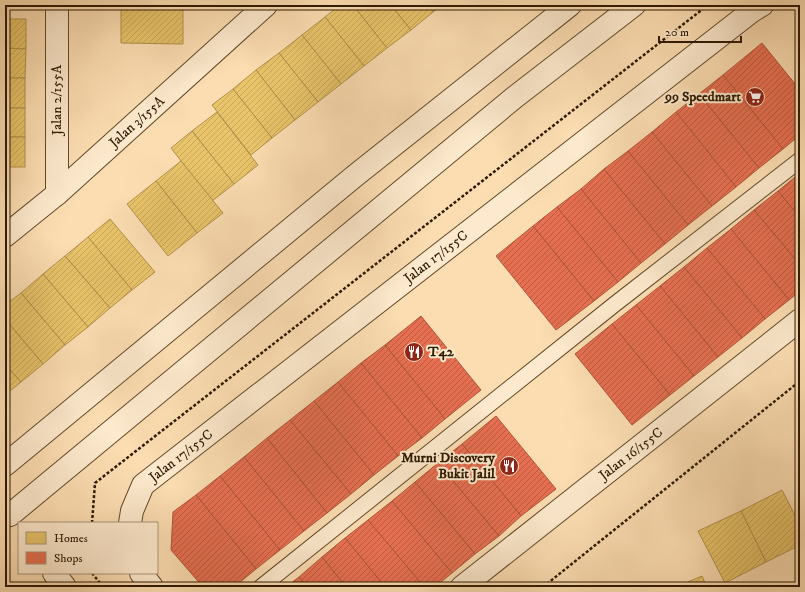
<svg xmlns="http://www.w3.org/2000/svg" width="805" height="592" viewBox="0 0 805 592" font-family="'IM FELL DW Pica',serif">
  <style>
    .homes { fill: url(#homes-hatch); stroke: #b1914a }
    .shops { fill: url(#shops-hatch); stroke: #af5639 }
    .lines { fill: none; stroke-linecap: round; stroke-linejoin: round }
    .service-casing { stroke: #614b2c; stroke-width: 17 }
    .minor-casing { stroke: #614b2c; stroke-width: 24 }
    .path { stroke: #2d1a00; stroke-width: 2.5; stroke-dasharray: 3 2; stroke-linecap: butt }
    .service { stroke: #fde9cd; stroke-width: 15 }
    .minor { stroke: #fde9cd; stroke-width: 22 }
    .labels { text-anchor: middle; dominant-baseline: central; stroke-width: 4; stroke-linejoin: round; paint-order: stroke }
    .poi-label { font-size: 14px; font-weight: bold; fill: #2d1a00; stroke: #fde9cd; text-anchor: end }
    .street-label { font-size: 14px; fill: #2d1a00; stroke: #fde9cd }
  </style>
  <defs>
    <pattern id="homes-hatch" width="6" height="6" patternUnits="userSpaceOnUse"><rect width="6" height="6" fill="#e9c46a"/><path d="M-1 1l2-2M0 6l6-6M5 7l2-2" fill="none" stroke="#c8a85a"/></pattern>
    <pattern id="shops-hatch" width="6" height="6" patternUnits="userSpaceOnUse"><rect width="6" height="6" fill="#e76f51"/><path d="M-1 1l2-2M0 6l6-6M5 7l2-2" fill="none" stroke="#bc5a41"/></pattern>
  </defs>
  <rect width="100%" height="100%" fill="#fcddb2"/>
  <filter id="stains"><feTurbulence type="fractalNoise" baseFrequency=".005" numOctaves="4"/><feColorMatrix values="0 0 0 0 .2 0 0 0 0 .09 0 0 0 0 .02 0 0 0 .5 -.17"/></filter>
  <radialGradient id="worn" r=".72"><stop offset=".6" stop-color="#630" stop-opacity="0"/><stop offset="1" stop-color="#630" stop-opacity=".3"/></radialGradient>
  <g class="homes">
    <polygon points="121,5 183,5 183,44 121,43"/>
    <polygon points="340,5 353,5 387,48 364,66 325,17"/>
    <polygon points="353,5 391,5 411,30 387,48"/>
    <polygon points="391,5 428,5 433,12 411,30"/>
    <polygon points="428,5 443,5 433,12"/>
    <polygon points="325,17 364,66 341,84 302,35"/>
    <polygon points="5,19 26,19 26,49 5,48"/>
    <polygon points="302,35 341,84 318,102 279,53"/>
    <polygon points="5,48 26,49 25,78 5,78"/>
    <polygon points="279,53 318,102 295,120 256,70"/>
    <polygon points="256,70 295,120 272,138 233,89"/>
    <rect x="5" y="78" width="20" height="30"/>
    <polygon points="233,89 272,138 251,155 212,105"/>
    <rect x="5" y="108" width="20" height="29"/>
    <polygon points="217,112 258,165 234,184 192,131"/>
    <polygon points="192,131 234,184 212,201 171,148"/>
    <rect x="5" y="137" width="20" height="30"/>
    <polygon points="181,161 223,213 197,233 156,181"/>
    <polygon points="156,181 197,233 168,256 127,204"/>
    <polygon points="110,219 155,272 132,290 88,237"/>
    <polygon points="88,237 132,290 110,308 65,256"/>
    <polygon points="65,256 110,308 88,327 43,274"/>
    <polygon points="43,274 88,327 65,345 21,293"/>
    <polygon points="21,293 65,345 43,364 5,319 5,305"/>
    <polygon points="5,319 43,364 21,382 5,364"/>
    <polygon points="5,364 21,382 5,395"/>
    <polygon points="782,490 800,525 800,545 766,562 741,511"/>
    <polygon points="741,511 766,562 725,583 698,531"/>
    <polygon points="702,576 707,587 676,587"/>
  </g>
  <g class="shops">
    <polygon points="762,43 800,90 800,135 783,149 723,75"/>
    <polygon points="723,75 783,149 759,168 699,94"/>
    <polygon points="699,94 759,168 736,187 676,112"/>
    <polygon points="676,112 736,187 712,206 652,132"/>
    <polygon points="652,132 712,206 688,225 628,151"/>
    <polygon points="628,151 688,225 665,244 604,169"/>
    <polygon points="604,169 665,244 641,263 581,189"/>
    <polygon points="800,173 800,218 778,191"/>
    <polygon points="581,189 641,263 618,282 557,207"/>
    <polygon points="778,191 800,218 800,265 754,210"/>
    <polygon points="557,207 618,282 594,301 533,226"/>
    <polygon points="754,210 800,265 800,291 789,300 731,229"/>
    <polygon points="533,226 594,301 556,330 496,256"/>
    <polygon points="731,229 789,300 765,319 707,248"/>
    <polygon points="707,248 765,319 742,338 684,267"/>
    <polygon points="684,267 742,338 718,357 660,286"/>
    <polygon points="660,286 718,357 694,376 636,305"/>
    <polygon points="636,305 694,376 670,395 612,324"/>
    <polygon points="421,316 481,390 445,419 385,345"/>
    <polygon points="612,324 670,395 632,425 575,354"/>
    <polygon points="385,345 445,419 422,438 361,363"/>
    <polygon points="361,363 422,438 398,456 338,382"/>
    <polygon points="338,382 398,456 374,475 314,401"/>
    <polygon points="314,401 374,475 351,494 290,420"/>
    <polygon points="496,416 556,489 521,516 462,444"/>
    <polygon points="290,420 351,494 327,513 267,438"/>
    <polygon points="267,438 327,513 304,531 244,457"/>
    <polygon points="462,444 521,516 499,536 438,463"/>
    <polygon points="244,457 304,531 280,550 220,476"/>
    <polygon points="438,463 499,536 475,554 415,482"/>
    <polygon points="220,476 280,550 256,569 196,495"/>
    <polygon points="415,482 475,554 452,573 392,501"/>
    <polygon points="196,495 256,569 234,587 203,587 171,550 173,512"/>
    <polygon points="392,501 452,573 435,587 424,587 368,520"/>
    <polygon points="368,520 424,587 385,587 345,538"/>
    <polygon points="345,538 385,587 346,587 322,557"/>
    <polygon points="322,557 346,587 307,587 299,577"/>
    <polygon points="299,577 307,587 286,587"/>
  </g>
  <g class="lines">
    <g class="service-casing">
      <polyline id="service" points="261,587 615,304 800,160"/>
    </g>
    <g class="minor-casing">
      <g id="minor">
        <polyline points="57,5 57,194"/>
        <polyline points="5,236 57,194 266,5"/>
        <polyline points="5,465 356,175 570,5"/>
        <polyline points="5,516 10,515 515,97 634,5"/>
        <polyline points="130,523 132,511 143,485 752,11 762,5"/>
        <polyline points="54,573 65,587"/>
        <polyline points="141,573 152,587"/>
        <polyline points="462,587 800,320"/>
      </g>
    </g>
    <g class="path">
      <polyline points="92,523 95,483 708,5"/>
      <polyline points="92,573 103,587"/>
      <polyline points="543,587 800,381"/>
    </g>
    <use href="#service" class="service"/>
    <use href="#minor" class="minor"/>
  </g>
  <defs>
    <g id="supermarket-disc" transform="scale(1)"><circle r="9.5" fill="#8f2418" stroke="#fde9cd"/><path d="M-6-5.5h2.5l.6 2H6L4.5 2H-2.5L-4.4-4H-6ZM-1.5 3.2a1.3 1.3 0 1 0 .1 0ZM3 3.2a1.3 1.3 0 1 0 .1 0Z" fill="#fff"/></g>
    <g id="restaurant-disc" transform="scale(1)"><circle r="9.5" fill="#8f2418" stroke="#fde9cd"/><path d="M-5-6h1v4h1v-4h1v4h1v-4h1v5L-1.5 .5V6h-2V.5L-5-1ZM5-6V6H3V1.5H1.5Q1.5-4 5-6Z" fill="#fff"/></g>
  </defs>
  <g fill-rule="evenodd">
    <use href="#supermarket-disc" x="755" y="97"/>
    <use href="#restaurant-disc" x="414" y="352"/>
    <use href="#restaurant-disc" x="509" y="466"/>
  </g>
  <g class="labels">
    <g class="poi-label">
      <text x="741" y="97">99 Speedmart</text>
      <text x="428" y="352" text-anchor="start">T42</text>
      <text x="495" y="458">Murni Discovery<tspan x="495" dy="16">Bukit Jalil</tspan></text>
    </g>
    <g class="street-label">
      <text transform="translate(57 100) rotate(-90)">Jalan 2/155A</text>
      <text transform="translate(137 122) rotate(-42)">Jalan 3/155A</text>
      <text transform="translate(436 257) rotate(-38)">Jalan 17/155C</text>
      <text transform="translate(631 454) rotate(-38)">Jalan 16/155C</text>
      <text transform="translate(181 456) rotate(-38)">Jalan 17/155C</text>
    </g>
  </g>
  <rect width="805" height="592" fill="none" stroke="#fcddb2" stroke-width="20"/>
  <rect x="6" y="6" width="793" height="580" fill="none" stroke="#2d1a00" stroke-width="2"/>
  <rect x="10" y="10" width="785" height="572" fill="none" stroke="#2d1a00"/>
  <rect x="18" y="522" width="140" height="52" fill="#fde9cd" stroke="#aa967b"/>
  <rect x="26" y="532" width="20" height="12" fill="#e9c46a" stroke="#aa967b"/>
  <text x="54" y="542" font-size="12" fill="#2d1a00">Homes</text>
  <rect x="26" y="552" width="20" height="12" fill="#e76f51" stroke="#aa967b"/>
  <text x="54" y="562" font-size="12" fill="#2d1a00">Shops</text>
  <path d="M659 36v6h82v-6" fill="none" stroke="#2d1a00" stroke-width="2"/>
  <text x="665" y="36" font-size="12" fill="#2d1a00" stroke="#fde9cd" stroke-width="3" paint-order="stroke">20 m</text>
  <rect width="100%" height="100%" filter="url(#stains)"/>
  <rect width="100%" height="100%" fill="url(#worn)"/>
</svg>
